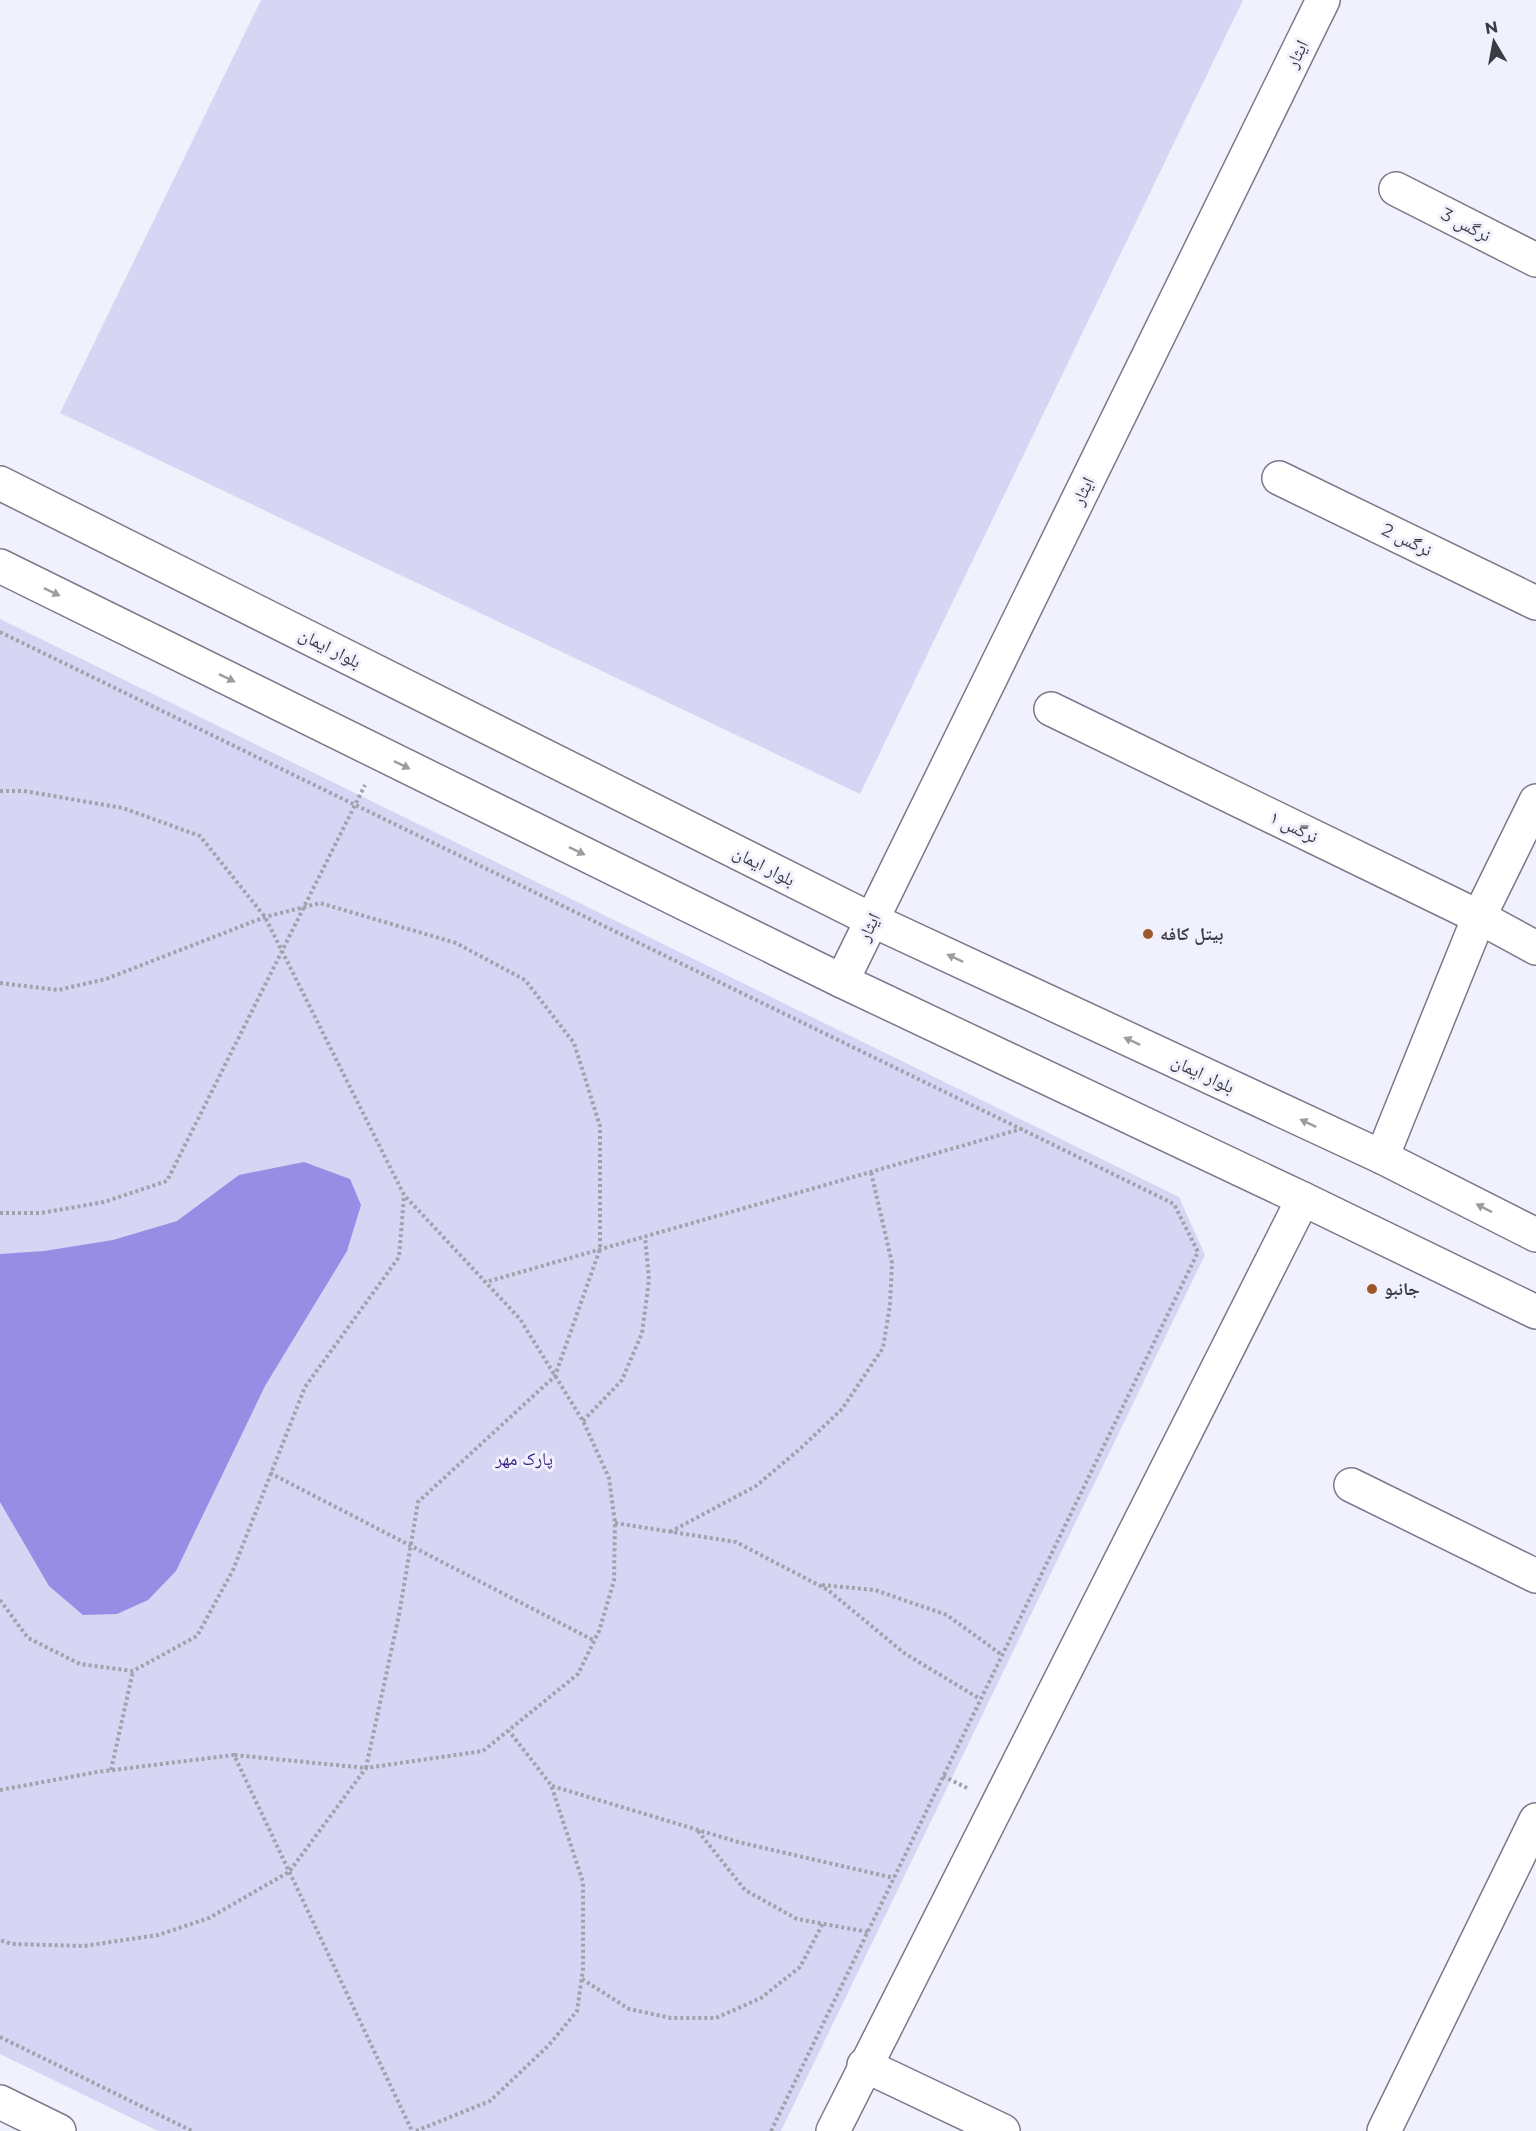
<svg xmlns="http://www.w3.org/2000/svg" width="1536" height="2131" viewBox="0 0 1536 2131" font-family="Montserrat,'Noto Naskh Arabic',sans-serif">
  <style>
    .green { fill: #d6d5f4 }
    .water { fill: #978de5 }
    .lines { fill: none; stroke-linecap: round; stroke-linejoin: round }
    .minor-casing { stroke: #7a798b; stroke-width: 36 }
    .tertiary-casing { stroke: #7a798b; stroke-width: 36 }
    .path { stroke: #a2a2ac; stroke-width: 4; stroke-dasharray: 3 3; stroke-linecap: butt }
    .minor { stroke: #fff; stroke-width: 33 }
    .tertiary { stroke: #fff; stroke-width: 33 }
    .oneway { fill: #9d9da1 }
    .poi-dot { fill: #9c582a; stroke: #f1f1fd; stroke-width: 2 }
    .labels { text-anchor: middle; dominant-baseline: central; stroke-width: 6; stroke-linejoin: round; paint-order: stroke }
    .street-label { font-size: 18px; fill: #3b3b43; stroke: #f1f1fd }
    .poi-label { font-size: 18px; font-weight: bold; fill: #3b3b43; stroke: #f1f1fd; text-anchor: start }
    .park-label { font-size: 18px; fill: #3f258a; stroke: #f1f1fd }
  </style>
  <rect width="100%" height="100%" fill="#f1f1fd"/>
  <g class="green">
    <polygon points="261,0 1243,0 860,794 60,413"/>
    <polygon points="0,619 1179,1197 1205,1255 781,2131 158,2131 0,2054"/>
  </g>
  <polygon class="water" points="304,1162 350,1179 361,1205 347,1251 265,1386 176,1571 148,1600 117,1614 83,1615 49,1586 0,1502 0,1254 44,1251 113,1240 177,1221 239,1175"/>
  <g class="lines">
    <g class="minor-casing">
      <g id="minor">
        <polyline points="1396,189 1536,260"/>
        <polyline points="1279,478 1536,603"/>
        <polyline points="1051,709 1479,917 1536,948"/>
        <polyline points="1382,1157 1479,917 1536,801"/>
        <polyline points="1351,1485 1536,1576"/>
        <polyline points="864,2065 1003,2131"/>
        <polyline points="833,2131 1303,1199"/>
        <polyline points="1384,2131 1536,1820"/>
      </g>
    </g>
    <g class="tertiary-casing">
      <g id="tertiary">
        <polyline points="0,483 872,920 1382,1157 1536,1235"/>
        <polyline points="0,566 842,981 1303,1199 1536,1312"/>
        <polyline points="842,981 1323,0"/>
        <polyline points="0,2102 59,2131"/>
      </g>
    </g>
    <g class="path">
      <polyline points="0,632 1021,1129 486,1282"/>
      <polyline points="0,791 24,791 123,808 200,836 265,917 404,1195 520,1319 583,1421 609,1478 615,1523 614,1581 599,1631 578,1674 483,1751 366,1768 289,1872 209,1918 158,1935 84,1946 12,1944 0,1940"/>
      <polyline points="0,983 58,990 106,979 265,917 320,903 456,943 525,980 574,1043 600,1126 600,1249 555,1376 418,1502 399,1615 366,1768 234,1755"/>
      <polyline points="0,1213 41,1213 104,1202 167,1181 365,785"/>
      <polyline points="583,1421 622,1380 642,1333 649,1280 645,1237"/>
      <polyline points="270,1473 595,1641"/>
      <polyline points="615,1523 736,1542 828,1590 904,1653 980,1699"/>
      <polyline points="670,1532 756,1486 801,1448 842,1409 883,1348 890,1305 892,1263 871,1172"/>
      <polyline points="822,1585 875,1590 947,1615 1002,1655"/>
      <polyline points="0,1600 28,1638 80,1664 133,1671 197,1636 233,1570 305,1387 399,1257 404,1196"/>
      <polyline points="111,1770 133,1671"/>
      <polyline points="943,1776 967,1788"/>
      <polyline points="552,1786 738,1842 894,1878"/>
      <polyline points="0,1790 97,1772 234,1755 412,2131"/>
      <polyline points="698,1831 745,1890 797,1919 868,1932"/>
      <polyline points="582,1979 629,2009 671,2018 716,2018 761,1998 800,1967 823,1923"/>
      <polyline points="0,2037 192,2131"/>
      <polyline points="416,2131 490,2101 549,2045 577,2011 583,1969 583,1882 551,1785 509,1731"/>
      <polyline points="771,2131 1198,1252 1174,1204 1021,1129"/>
    </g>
    <use href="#minor" class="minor"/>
    <use href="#tertiary" class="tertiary"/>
  </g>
  <defs><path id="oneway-solid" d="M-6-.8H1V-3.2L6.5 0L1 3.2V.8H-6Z" transform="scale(1.5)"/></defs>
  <g class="oneway">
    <use href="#oneway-solid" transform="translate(52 592) rotate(26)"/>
    <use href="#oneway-solid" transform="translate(227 678) rotate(26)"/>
    <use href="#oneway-solid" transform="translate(402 765) rotate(26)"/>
    <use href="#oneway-solid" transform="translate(577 851) rotate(26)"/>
    <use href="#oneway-solid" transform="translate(955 958) rotate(-155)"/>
    <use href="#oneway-solid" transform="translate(1132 1041) rotate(-155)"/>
    <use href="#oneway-solid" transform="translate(1308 1123) rotate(-155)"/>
    <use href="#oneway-solid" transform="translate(1484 1208) rotate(-153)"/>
  </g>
  <g class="poi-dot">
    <circle cx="1148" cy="934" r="6"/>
    <circle cx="1372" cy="1289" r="6"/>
  </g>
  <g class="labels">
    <g class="street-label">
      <text transform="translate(1297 54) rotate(-64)">ایثار</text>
      <text transform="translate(1466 225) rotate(27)">نرگس 3</text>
      <text transform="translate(1083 491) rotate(-64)">ایثار</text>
      <text transform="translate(1407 540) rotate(26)">نرگس 2</text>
      <text transform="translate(330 648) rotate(27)">بلوار ایمان</text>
      <text transform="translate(1294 827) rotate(26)">نرگس ۱</text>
      <text transform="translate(764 866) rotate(27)">بلوار ایمان</text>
      <text transform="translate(869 927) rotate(-64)">ایثار</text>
      <text transform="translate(1203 1074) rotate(25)">بلوار ایمان</text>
    </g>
    <g class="poi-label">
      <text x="1160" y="934">بیتل کافه</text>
      <text x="1384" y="1289">جانبو</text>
    </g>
    <g class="park-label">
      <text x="524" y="1459">پارک مهر</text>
    </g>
  </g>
  <g transform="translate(1494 42) rotate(350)" stroke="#f1f1fd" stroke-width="4.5" paint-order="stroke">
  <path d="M0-4.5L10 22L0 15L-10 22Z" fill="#3b3b43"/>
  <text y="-9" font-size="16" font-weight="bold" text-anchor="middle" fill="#3b3b43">N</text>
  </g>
</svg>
